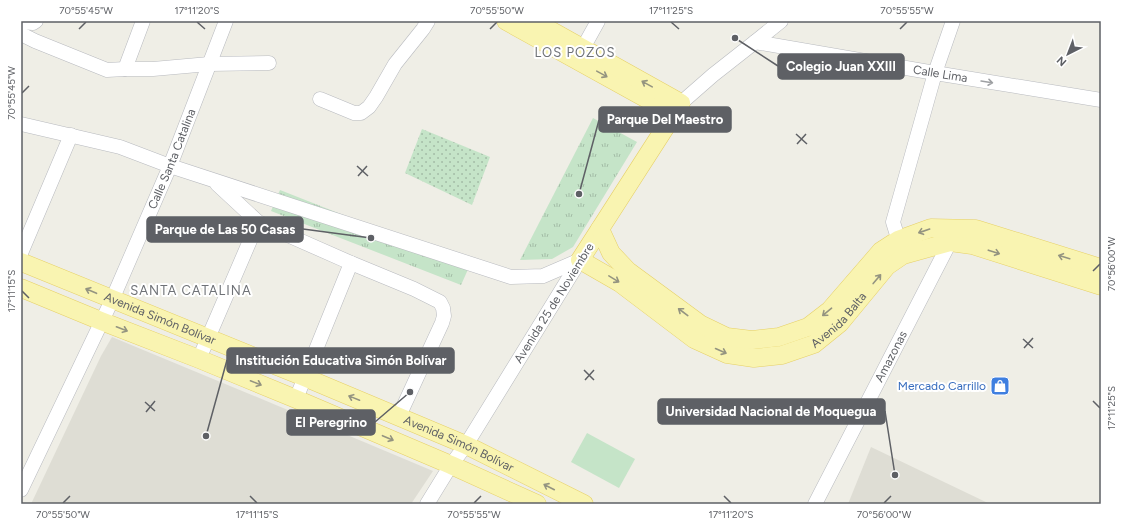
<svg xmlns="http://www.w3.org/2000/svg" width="1122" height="525" viewBox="0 0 1122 525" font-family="Figtree,sans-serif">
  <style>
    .education { fill: #deddd4 }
    .grass { fill: url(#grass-dots) }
    .park { fill: url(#park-tufts) }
    .pitch { fill: #c5e4c8 }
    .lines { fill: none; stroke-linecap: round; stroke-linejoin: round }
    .minor-casing { stroke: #b8babf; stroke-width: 15 }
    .major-casing { stroke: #e6d067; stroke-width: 19 }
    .minor { stroke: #fff; stroke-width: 14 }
    .major { stroke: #f9f4b1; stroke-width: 18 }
    .oneway { stroke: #949480 }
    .oneway2 { stroke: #9ea0a3 }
    .ticks { fill: none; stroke: #5e6065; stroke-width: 1.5 }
    .labels { text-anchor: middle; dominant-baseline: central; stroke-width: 4; stroke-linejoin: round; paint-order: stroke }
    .street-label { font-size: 12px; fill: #5e6065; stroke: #fff }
    .shop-label { font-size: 12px; fill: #366cbe; stroke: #fff; text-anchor: end }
    .neighbourhood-label { font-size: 13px; letter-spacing: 1px; fill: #6f7277; stroke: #fff }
    .leader { fill: none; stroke: #5e6065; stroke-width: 1.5 }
    .callout-dot { fill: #5e6065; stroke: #fff; stroke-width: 1.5 }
    .callout { fill: #5e6065; stroke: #5e6065; stroke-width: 1.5 }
    .callout-label { font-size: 13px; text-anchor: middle; font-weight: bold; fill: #fff }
    .neatline { fill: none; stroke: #5e6065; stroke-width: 1.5 }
    .ticks-label { font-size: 10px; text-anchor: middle; fill: #5e6065 }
  </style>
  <defs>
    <pattern id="grass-dots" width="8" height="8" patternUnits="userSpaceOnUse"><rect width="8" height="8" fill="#c5e4c8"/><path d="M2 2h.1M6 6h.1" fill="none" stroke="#a3bca6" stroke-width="1.8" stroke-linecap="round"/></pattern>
    <pattern id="park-tufts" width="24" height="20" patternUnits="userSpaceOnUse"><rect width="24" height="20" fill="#c5e4c8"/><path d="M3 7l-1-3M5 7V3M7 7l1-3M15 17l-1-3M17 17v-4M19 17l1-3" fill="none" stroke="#a3bca6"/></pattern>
  </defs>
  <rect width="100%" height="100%" fill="#efeee6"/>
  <g class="education">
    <polygon points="112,337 264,400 433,471 411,504 31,504 101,356"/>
    <polygon points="871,447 990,504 848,504"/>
  </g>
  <polygon class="grass" points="422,129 490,157 472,205 405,173"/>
  <g class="park">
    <polygon points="593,118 637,142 573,247 552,259 520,260"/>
    <polygon points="280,190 470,265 461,285 271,211"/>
  </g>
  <polygon class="pitch" points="587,433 635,459 619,488 571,462"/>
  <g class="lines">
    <g class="minor-casing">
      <g id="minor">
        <polyline points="21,22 33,23 36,21"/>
        <polyline points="21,34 35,41 107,70 125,69 153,69 209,64 269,63"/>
        <path id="s1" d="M755 42 935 73 1101 100"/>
        <polyline points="583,48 598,21"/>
        <polyline points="125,69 143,21"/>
        <polyline points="320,99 354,113 361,113 369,107 376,97 395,64 423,29 428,21"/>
        <polyline points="681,103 713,75 755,42 781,21"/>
        <polyline points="21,124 120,147 170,166 511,277 543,276 580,260"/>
        <polyline points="217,184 258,222"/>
        <polyline points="901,248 893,222 935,73 953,21"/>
        <polyline points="21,253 71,135"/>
        <polyline points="199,359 258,222 351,263"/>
        <polyline points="296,399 351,263 414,289 440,302 443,308 444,316 442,323 399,416"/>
        <path id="s2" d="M21 490 112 300 170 166 226 21"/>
        <polyline points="427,504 451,465 466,445 580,260"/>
        <path id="s3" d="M815 504 950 242 952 235"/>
      </g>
    </g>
    <g class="major-casing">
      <g id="major">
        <polyline points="506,21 674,114"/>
        <path id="s4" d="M534 21 681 103 580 260 620 283 694 339 727 354 754 358 782 355 814 344 840 323 887 266 903 255 950 242 972 245 1101 286"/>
        <polyline points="600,229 611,253 628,271 700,324 727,337 752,340 779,337 808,327 830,310 881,251 898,240 931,228 976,229 1101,268"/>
        <path id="s5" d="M21 262 304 377 466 445 584 504"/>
        <polyline points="21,288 101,321 199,359 296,399 451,465 537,504"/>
      </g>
    </g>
    <use href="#minor" class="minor"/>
    <use href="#major" class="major"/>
  </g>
  <defs><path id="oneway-shaft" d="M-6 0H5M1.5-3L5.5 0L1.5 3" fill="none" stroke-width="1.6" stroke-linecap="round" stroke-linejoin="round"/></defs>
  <g class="oneway">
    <use href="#oneway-shaft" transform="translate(602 74) rotate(29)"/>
    <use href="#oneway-shaft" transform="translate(647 84) rotate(-151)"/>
    <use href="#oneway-shaft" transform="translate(924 231) rotate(161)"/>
    <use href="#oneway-shaft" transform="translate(994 252) rotate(18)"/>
    <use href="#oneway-shaft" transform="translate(1064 257) rotate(-163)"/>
    <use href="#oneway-shaft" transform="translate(614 279) rotate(31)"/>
    <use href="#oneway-shaft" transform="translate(877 279) rotate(-50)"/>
    <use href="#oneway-shaft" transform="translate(91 291) rotate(-157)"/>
    <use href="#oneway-shaft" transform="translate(683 312) rotate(-143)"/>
    <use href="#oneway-shaft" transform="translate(827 312) rotate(140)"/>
    <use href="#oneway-shaft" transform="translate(122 329) rotate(21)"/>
    <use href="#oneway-shaft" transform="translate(721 351) rotate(24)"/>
    <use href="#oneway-shaft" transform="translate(256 383) rotate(22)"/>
    <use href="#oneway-shaft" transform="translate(354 398) rotate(-158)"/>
    <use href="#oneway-shaft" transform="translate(388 438) rotate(23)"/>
    <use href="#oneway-shaft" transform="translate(549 487) rotate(-153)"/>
  </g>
  <use class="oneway2" href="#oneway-shaft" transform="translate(987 82) rotate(9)"/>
  <path class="ticks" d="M197 22 205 29M671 22 679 29M79 29 86 22M490 29 497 22M900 29 907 22M22 93 29 86M796 134 807 144M797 144 806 134M357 166 368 176M358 176 367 166M1093 271 1100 264M22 291 29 298M1023 339 1033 348M1024 348 1033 338M584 370 594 380M585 380 594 370M1093 401 1100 408M145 402 155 411M146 412 155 401M250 496 257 503M724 496 731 503M63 503 70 496M474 503 481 496M884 503 891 496"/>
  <defs>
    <g id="shop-square" transform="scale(1)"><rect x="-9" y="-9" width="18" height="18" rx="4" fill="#3f7fe0" stroke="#fff"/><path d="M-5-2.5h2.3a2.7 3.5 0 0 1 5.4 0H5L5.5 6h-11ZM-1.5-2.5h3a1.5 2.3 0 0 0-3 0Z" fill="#fff"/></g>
  </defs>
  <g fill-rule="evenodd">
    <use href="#shop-square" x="1000" y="386"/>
  </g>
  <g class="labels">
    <g class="street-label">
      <text stroke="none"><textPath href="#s1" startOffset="188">Calle Lima</textPath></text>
      <text stroke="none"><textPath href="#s2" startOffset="364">Calle Santa Catalina</textPath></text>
      <text transform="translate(554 303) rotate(-58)">Avenida 25 de Noviembre</text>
      <text stroke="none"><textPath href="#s4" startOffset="654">Avenida Balta</textPath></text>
      <text stroke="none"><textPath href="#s5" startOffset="150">Avenida Simón Bolívar</textPath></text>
      <text stroke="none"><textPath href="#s3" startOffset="166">Amazonas</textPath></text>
      <text stroke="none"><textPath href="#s5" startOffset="474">Avenida Simón Bolívar</textPath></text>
    </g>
    <g class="shop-label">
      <text x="986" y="386">Mercado Carrillo</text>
    </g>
    <g class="neighbourhood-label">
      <text x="575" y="52">LOS POZOS</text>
      <text x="191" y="290">SANTA CATALINA</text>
    </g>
  </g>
  <path class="leader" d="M735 38L778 66M579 194L599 120M371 238L303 229M206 436L227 360M895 475L885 411M410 392L375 422"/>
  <g class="callout-dot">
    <circle cx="735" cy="38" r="4"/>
    <circle cx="579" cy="194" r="4"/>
    <circle cx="371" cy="238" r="4"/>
    <circle cx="206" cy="436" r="4"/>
    <circle cx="895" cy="475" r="4"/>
    <circle cx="410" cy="392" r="4"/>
  </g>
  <g class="callout">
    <rect x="778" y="54" width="126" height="25" rx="4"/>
    <rect x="599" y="107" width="132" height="25" rx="4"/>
    <rect x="147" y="217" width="156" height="25" rx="4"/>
    <rect x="227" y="348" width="227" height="25" rx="4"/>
    <rect x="658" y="399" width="227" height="25" rx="4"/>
    <rect x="287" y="410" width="88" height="25" rx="4"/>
  </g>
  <g class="callout-label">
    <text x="841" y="71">Colegio Juan XXIII</text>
    <text x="665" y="124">Parque Del Maestro</text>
    <text x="225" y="234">Parque de Las 50 Casas</text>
    <text x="341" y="365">Institución Educativa Simón Bolívar</text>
    <text x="771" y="416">Universidad Nacional de Moquegua</text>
    <text x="331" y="427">El Peregrino</text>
  </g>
  <rect width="1122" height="525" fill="none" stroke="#ffffff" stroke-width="44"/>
  <g transform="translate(1068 54) rotate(222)" stroke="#ffffff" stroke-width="3" paint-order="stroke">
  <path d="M0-3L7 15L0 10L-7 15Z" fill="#5e6065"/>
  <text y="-6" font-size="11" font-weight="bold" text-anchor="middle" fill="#5e6065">N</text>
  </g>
  <rect x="22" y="22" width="1078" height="481" class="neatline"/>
  <g class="ticks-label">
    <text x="86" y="14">70°55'45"W</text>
    <text x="197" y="14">17°11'20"S</text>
    <text x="497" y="14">70°55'50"W</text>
    <text x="671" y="14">17°11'25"S</text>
    <text x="907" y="14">70°55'55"W</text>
    <text transform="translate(11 93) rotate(-90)" y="4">70°55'45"W</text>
    <text transform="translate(1111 264) rotate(-90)" y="4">70°56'00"W</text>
    <text transform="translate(11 291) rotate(-90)" y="4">17°11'15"S</text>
    <text transform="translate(1111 408) rotate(-90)" y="4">17°11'25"S</text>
    <text x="63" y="518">70°55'50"W</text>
    <text x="257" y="518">17°11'15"S</text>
    <text x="474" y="518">70°55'55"W</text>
    <text x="731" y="518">17°11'20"S</text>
    <text x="884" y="518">70°56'00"W</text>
  </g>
</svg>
